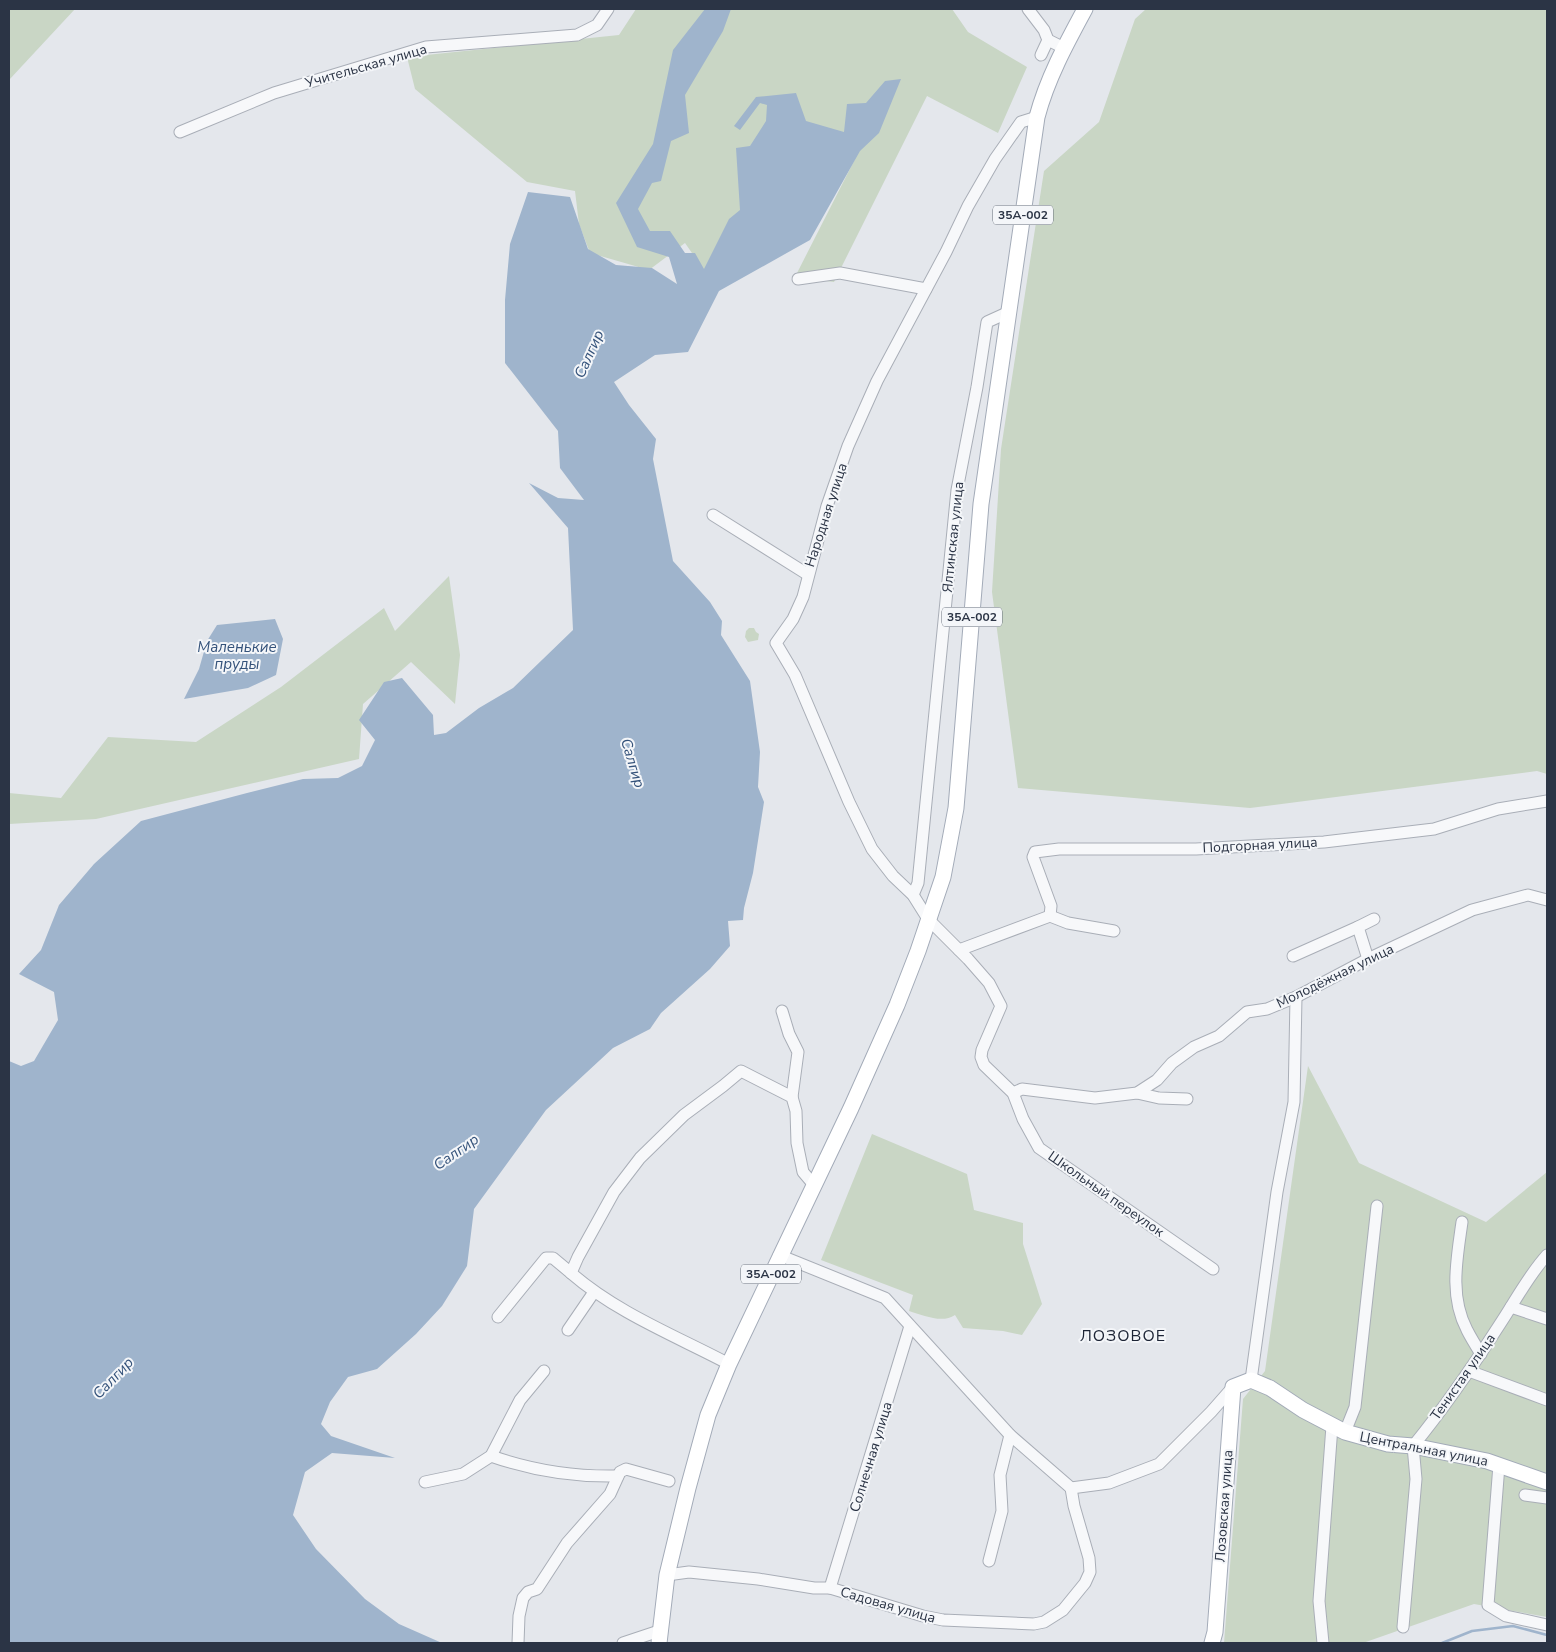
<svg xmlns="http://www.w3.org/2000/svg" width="1556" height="1652" viewBox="0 0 1556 1652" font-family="'Nunito Sans',sans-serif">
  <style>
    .green { fill: #c9d6c5 }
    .water { fill: #9fb4cc }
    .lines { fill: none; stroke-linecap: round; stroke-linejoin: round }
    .stream { stroke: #9fb4cc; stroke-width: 2.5 }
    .minor-casing { stroke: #a9aeb7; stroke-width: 13 }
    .major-casing { stroke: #a3abb8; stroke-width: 17 }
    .minor { stroke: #f7f8fa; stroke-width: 11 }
    .major { stroke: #fff; stroke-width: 15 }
    .labels { text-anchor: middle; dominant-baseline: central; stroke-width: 4; stroke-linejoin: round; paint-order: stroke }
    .shield { fill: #f4f6f9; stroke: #676e7b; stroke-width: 1 }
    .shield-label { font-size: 12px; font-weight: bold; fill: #2b3445 }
    .street-label { font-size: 14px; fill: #2b3445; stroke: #f4f6f9 }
    .water-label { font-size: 15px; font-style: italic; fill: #34527a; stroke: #f4f6f9 }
    .quarter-label { font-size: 16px; letter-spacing: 1px; fill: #1d2536; stroke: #f4f6f9 }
  </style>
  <rect width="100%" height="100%" fill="#e4e7ec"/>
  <g class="green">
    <polygon points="9,9 75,9 9,80"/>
    <polygon points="636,9 952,9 968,32 1027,67 998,133 927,96 834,282 795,277 855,159 708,276 685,243 649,270 590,253 579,224 575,191 527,182 415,89 407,57 619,35"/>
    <polygon points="1146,9 1547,9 1547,774 1537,771 1250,808 1018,788 992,592 1001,449 1044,171 1099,122 1135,19"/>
    <polygon points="449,576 460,655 455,704 411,662 363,704 359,759 96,819 9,824 9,793 61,798 108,737 196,742 281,687 384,608 395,631"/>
    <polygon points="749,628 754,628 756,632 759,634 758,640 748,642 745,637 746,631"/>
    <polygon points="1308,1066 1359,1163 1486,1222 1547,1172 1547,1617 1474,1604 1363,1643 1224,1643 1243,1399 1265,1371"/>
    <path d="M872 1134 967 1174 974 1210 1023 1223V1244L1042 1304 1022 1335 1003 1331 963 1328 955 1315C942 1324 923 1315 909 1311L913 1295 821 1260Z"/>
  </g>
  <g class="water">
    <polygon points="705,9 731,9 723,31 685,95 689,133 671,141 661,181 652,183 638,209 650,231 670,231 685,253 695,253 704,269 729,219 740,210 736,148 750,146 766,121 767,105 760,103 740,130 734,126 756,97 796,93 806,121 844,132 847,104 866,103 885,81 901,79 879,133 860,151 810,240 719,291 688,352 655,355 614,382 629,405 656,439 653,459 673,561 710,602 722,621 721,635 750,681 760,752 758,787 764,802 753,873 744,908 743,920 728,921 730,946 710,969 661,1013 650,1029 613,1048 546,1110 474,1209 467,1266 442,1306 416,1334 377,1369 348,1377 330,1402 321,1424 331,1436 395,1458 332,1453 305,1472 293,1515 316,1549 365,1599 399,1624 442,1643 9,1643 9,1061 21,1066 34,1061 58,1020 54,992 19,974 41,950 59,905 94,864 141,821 247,793 303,779 338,778 362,766 375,740 359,720 384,682 402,678 433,715 434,735 446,733 479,708 513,688 573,630 568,528 529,483 558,498 584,500 560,468 558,431 505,363 505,300 510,244 528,192 570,197 588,249 616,265 652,268 677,284 669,257 637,247 616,203 653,144 673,50"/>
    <polygon points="275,619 283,639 276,675 248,688 184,699 199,669 207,641 217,625"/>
  </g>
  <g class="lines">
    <polyline class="stream" points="1442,1643 1472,1631 1513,1626 1547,1635"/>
    <g class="minor-casing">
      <g id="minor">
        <polyline points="1028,9 1044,30 1048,40 1064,48"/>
        <polyline points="1041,55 1048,40"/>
        <polyline points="1037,117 1021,122 995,159 968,206 946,252 877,381 848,446 827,506 803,597 793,619 776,643 795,675 849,802 872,849 893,876 913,895 928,919 968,959 989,983 1001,1006 982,1050 981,1057 984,1065 1013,1093 1023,1119 1039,1148 1213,1269"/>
        <polyline points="180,132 274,93 426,47 577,35 597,25 608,9"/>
        <polyline points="798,279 840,273 926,289"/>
        <polyline points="713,515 807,574"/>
        <polyline points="913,895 918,883 957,490 977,387 987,322 1009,312"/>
        <polyline points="1050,916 1051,906 1033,857 1035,852 1059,849 1196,849 1324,842 1434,829 1498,809 1547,801"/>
        <polyline points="959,950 1050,916 1068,923 1114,931"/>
        <polyline points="1293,956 1358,927"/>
        <polyline points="1368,959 1358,927 1374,919"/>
        <polyline points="782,1011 789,1034 798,1052 792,1097"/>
        <polyline points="1013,1093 1022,1089 1095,1098 1137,1093 1157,1080 1172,1063 1194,1047 1219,1036 1247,1012 1267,1009 1296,997 1368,959 1472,910 1528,895 1547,900"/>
        <polyline points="1137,1093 1159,1098 1187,1099"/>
        <path d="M1462 1222C1457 1258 1449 1296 1467 1330 1471 1338 1476 1346 1481 1354"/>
        <polyline points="779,1255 885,1298 1010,1435 1071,1488 1109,1483 1159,1464 1211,1412 1233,1387"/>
        <path d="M571 1273C617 1313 676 1336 729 1364"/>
        <polyline points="1511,1307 1547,1319"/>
        <polyline points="498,1317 546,1258 553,1258 571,1273 578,1257 614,1192 640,1158 684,1115 723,1086 741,1071 792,1097 796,1111 797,1143 803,1172 814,1185"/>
        <polyline points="568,1330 594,1292"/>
        <polyline points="1469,1371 1547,1400"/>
        <polyline points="1251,1380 1277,1192 1294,1102 1296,997"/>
        <polyline points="1345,1432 1355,1407 1377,1206"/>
        <path d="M491 1456C531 1470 576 1477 618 1476"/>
        <polyline points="1499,1465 1488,1605 1506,1616 1547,1625"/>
        <polyline points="425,1482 463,1474 491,1456 520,1400 544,1371"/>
        <polyline points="1525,1495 1547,1498"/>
        <polyline points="989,1561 1002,1511 1000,1475 1010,1435"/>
        <polyline points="667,1575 689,1572 758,1579 814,1588 830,1588 923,1616 943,1620 1034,1624 1044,1622 1063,1610 1085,1583 1090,1572 1089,1558 1074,1506 1071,1488"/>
        <polyline points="830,1588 910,1326"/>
        <path d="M1403 1627 1416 1479 1413 1446C1445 1407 1473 1366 1500 1324 1516 1300 1528 1276 1547 1255"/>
        <polyline points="518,1643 519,1616 523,1598 528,1592 537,1589 567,1543 610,1494 620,1472 626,1469 669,1481"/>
        <polyline points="623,1643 659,1631"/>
        <polyline points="1323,1643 1319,1601 1332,1426"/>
      </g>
    </g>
    <g class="major-casing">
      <g id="major">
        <path d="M659 1643 667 1575 688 1488 708 1415 729 1364 851 1108 897 1005 918 951 943 877 956 808 981 504 1037 117C1047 79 1066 44 1085 9"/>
        <polyline points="1212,1643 1215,1632 1233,1387 1251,1380 1270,1388 1303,1410 1345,1432 1388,1444 1413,1446 1487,1461 1547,1482"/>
      </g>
    </g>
    <use href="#minor" class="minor"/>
    <use href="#major" class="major"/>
  </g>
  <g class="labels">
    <g class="shield">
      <rect x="993" y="205.5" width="60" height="19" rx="4"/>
      <rect x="942" y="607.5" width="60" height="19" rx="4"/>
      <rect x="741" y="1264.5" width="60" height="19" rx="4"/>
    </g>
    <g class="shield-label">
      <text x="1023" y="215">35А-002</text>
      <text x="972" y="617">35А-002</text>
      <text x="771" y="1274">35А-002</text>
    </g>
    <g class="street-label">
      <text transform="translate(366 66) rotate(-16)">Учительская улица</text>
      <text transform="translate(826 515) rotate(-72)">Народная улица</text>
      <text transform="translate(953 537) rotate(-84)">Ялтинская улица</text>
      <text transform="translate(1260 845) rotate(-3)">Подгорная улица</text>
      <text transform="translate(1335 976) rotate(-26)">Молодёжная улица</text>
      <text transform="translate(1106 1194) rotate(35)">Школьный переулок</text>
      <text transform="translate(1463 1377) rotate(-55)">Тенистая улица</text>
      <text transform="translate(1424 1449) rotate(11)">Центральная улица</text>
      <text transform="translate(871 1457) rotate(-73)">Солнечная улица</text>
      <text transform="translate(1224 1506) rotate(-86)">Лозовская улица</text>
      <text transform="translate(888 1605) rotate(16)">Садовая улица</text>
    </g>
    <g class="water-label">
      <text transform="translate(589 354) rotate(-66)">Салгир</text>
      <text x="237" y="647">Маленькие<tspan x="237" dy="17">пруды</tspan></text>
      <text transform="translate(633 763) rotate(73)">Салгир</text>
      <text transform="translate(456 1152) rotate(-35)">Салгир</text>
      <text transform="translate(113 1378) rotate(-46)">Салгир</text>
    </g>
    <g class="quarter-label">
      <text x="1123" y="1336">ЛОЗОВОЕ</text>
    </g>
  </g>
  <rect width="1556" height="1652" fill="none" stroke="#2b3445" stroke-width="20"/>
</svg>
